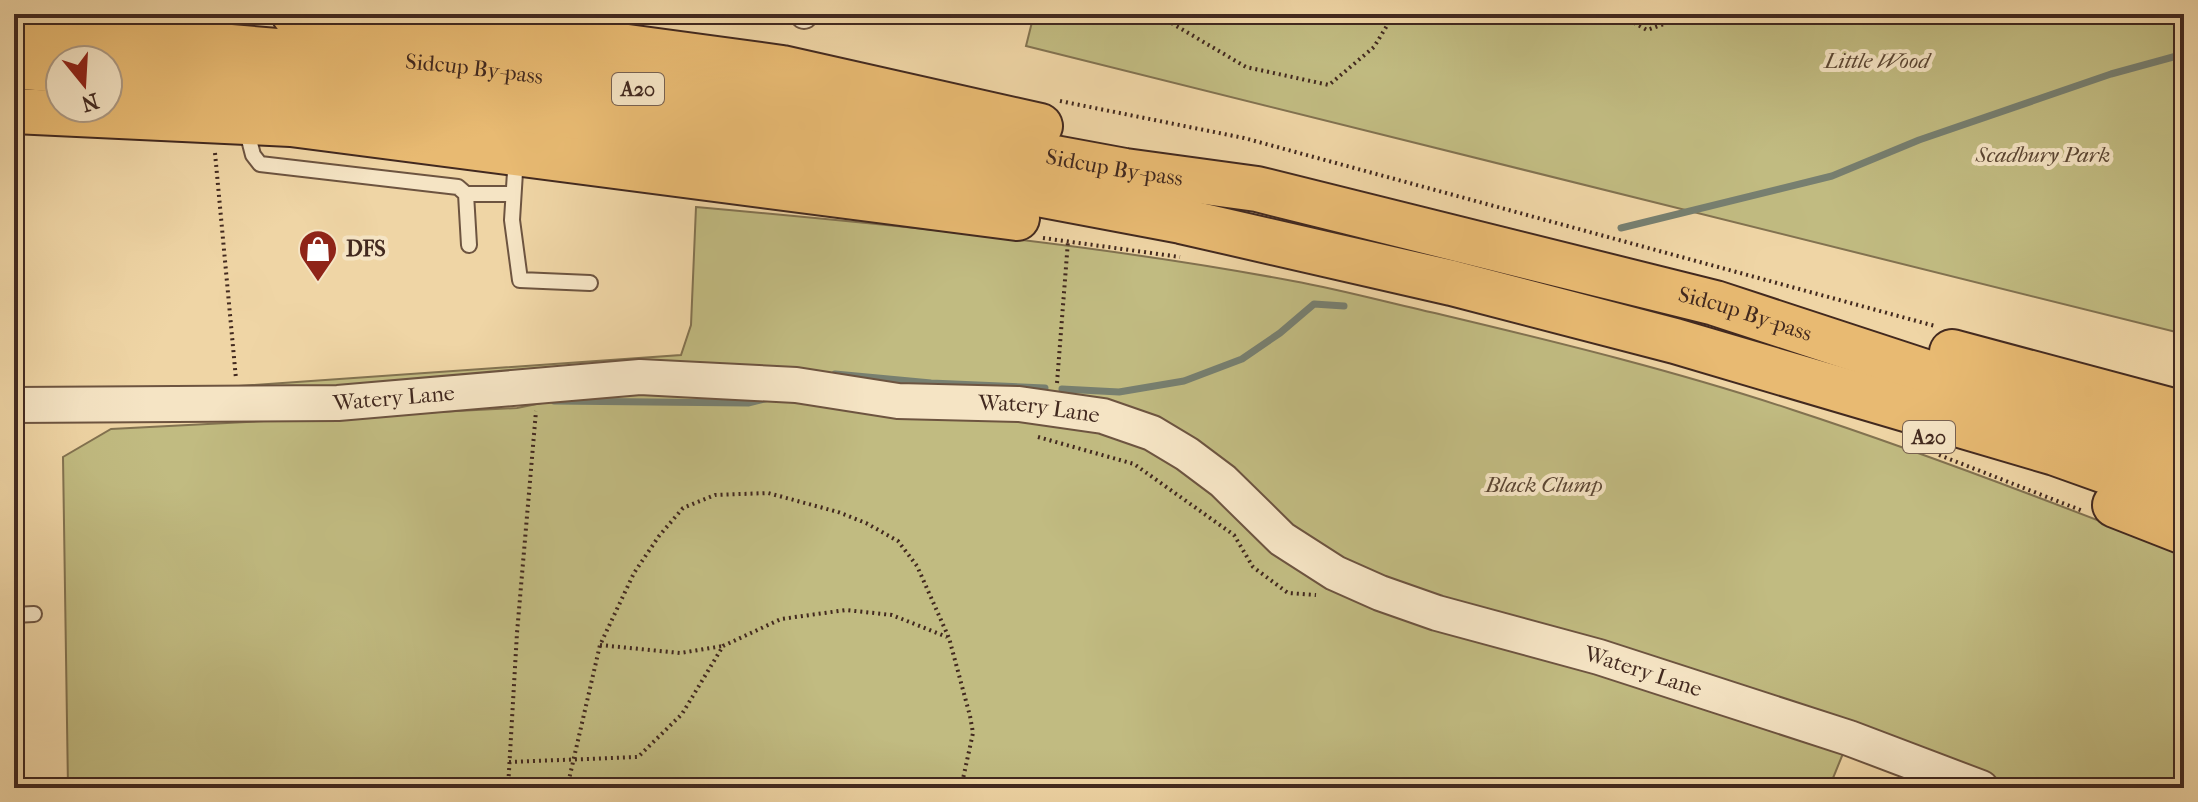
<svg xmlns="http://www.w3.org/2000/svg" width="2198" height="802" viewBox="0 0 2198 802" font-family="'IM FELL French Canon',serif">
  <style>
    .green { fill: #c1bb81; stroke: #827250; stroke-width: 2 }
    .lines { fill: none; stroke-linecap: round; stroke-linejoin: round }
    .stream { stroke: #777f70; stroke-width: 7 }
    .service-casing { stroke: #6d5440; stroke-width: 18 }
    .minor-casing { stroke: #6d5440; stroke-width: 30 }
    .tertiary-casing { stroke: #6d5440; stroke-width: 38 }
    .trunk-casing { stroke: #42291f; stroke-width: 48 }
    .path { stroke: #42291f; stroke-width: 4; stroke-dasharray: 2 4; stroke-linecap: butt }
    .service { stroke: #f5e4c4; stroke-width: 14 }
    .minor { stroke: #f5e4c4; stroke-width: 26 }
    .tertiary { stroke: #f5e4c4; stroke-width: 34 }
    .trunk { stroke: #e8ba72; stroke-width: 44 }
    .labels { text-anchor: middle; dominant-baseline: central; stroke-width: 8; stroke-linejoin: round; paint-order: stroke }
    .shield { fill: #f5e4c4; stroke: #786150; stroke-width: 2 }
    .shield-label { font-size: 20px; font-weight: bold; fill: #42291f }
    .park-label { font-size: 22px; font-style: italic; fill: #5b4633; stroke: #f5e4c4 }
    .street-label { font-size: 22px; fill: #42291f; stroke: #f5e4c4 }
    .poi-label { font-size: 22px; font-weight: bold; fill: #42291f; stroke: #f5e4c4; text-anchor: start }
  </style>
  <rect width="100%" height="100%" fill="#efd5a5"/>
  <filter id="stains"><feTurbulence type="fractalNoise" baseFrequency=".0025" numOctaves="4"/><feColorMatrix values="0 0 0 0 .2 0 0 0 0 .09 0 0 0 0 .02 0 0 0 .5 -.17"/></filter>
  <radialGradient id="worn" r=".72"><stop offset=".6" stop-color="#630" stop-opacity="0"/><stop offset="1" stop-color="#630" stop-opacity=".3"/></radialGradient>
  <g class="green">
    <polygon points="1034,14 2184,14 2184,334 1026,46"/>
    <path d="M696 207C896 225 1096 244 1293 281 1343 290 1393 304 1443 315 1561 343 1679 372 1793 410 1925 453 2055 503 2184 554V788H1967L1384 583 1290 531 1191 444 886 388 333 392 225 387 681 355 691 325Z"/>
    <polygon points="626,386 985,416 1148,439 1278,546 1844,751 1829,788 68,788 63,457 111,429 517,408"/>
  </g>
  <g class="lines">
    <g class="stream">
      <polyline points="1621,228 1832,176 1919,140 2111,74 2184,54"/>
      <polyline points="835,374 931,383 1045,388"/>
      <polyline points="1062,389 1119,392 1184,381 1242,359 1280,333 1314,304 1344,306"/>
      <polyline points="554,401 748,403 769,398"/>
    </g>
    <g class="service-casing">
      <g id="service">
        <polyline points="246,128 253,155 260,164 458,187 466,194 469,245"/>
        <polyline points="516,156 512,220 520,280 590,283"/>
        <polyline points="466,194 512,194"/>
        <polyline points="14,615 34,614"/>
      </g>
    </g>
    <g class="minor-casing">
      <polyline id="minor" points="803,14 804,15"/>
    </g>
    <g class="tertiary-casing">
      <g id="tertiary">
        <path id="s1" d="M14 405 338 403 640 377 796 385 898 401 1019 404 1103 416 1152 433 1187 454 1223 481 1282 539 1335 573 1380 593 1437 613 1599 657 1849 738 1981 788"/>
      </g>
    </g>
    <g class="trunk-casing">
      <g id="trunk">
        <polyline points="294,14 478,27 782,68 1040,126"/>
        <path id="s2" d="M14 29 446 65 671 93 853 121 1125 171 1257 189 1715 303 2184 457"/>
        <polyline points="14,66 60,70"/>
        <polyline points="108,73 442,102 666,131 847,158 1181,221 1452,283 1675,341 2055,453 2184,499"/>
        <polyline points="14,111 291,124 1017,218"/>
        <polyline points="1952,352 2184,414"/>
        <polyline points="2115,505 2184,532"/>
      </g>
    </g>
    <g class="path">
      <polyline points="1156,14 1246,67 1329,85 1374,47 1394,14"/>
      <polyline points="1618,14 1647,30 1692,14"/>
      <polyline points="1060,101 1244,138 1935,326"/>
      <polyline points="215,153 236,379"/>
      <polyline points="1043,238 1180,257"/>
      <polyline points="1057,383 1068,241"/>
      <polyline points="1038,437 1134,464 1234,535 1253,567 1288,593 1316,595"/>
      <polyline points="1939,455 2083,511"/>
      <polyline points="600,645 680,653 723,646"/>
      <polyline points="509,762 638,757 682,714 723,646 781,619 846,610 892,615 947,637"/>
      <polyline points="508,788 517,633 536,411"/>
      <polyline points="567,788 600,645 634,573 659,536 683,508 715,495 768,493 838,512 866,523 898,541 917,566 949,638 970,716 973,733 961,788"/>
    </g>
    <use href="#service" class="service"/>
    <use href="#minor" class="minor"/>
    <use href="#tertiary" class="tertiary"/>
    <use href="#trunk" class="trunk"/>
  </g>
  <defs>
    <g id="shop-pin" transform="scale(2)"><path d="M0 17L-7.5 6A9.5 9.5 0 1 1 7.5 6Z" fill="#8f2418" stroke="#f5e4c4"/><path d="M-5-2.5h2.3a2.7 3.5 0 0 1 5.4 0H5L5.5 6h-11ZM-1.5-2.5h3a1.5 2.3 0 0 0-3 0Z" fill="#fff"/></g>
  </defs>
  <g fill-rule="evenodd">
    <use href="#shop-pin" x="318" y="249"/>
  </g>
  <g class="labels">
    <g class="shield">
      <rect x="612" y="73" width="52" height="32" rx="6"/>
      <rect x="1903" y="421" width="52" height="32" rx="6"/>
    </g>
    <g class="shield-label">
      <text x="638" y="89">A20</text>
      <text x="1929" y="437">A20</text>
    </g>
    <g class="park-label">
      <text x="1877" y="61">Little Wood</text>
      <text x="2043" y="155">Scadbury Park</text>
      <text x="1544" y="485">Black Clump</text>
    </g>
    <g class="street-label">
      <text stroke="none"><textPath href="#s2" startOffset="462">Sidcup By-pass</textPath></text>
      <text stroke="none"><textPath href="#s2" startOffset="1110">Sidcup By-pass</textPath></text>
      <text stroke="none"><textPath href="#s2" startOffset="1758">Sidcup By-pass</textPath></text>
      <text stroke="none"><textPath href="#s1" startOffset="380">Watery Lane</textPath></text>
      <text stroke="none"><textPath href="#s1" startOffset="1028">Watery Lane</textPath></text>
      <text stroke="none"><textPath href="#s1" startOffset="1700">Watery Lane</textPath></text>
    </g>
    <g class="poi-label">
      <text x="346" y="249">DFS</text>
    </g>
  </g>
  <rect width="2198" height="802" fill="none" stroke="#efd5a5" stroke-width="48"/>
  <rect x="16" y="16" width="2166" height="770" fill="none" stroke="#42291f" stroke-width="4"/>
  <rect x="24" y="24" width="2150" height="754" fill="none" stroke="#42291f" stroke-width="2"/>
  <g transform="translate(84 84) rotate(162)"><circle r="38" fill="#f5e4c4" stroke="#ad9982" stroke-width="2"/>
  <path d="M0-6L14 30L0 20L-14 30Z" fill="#8f2418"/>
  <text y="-12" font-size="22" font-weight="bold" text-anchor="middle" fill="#42291f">N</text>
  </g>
  <rect width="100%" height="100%" filter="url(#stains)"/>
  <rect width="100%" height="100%" fill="url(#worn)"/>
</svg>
